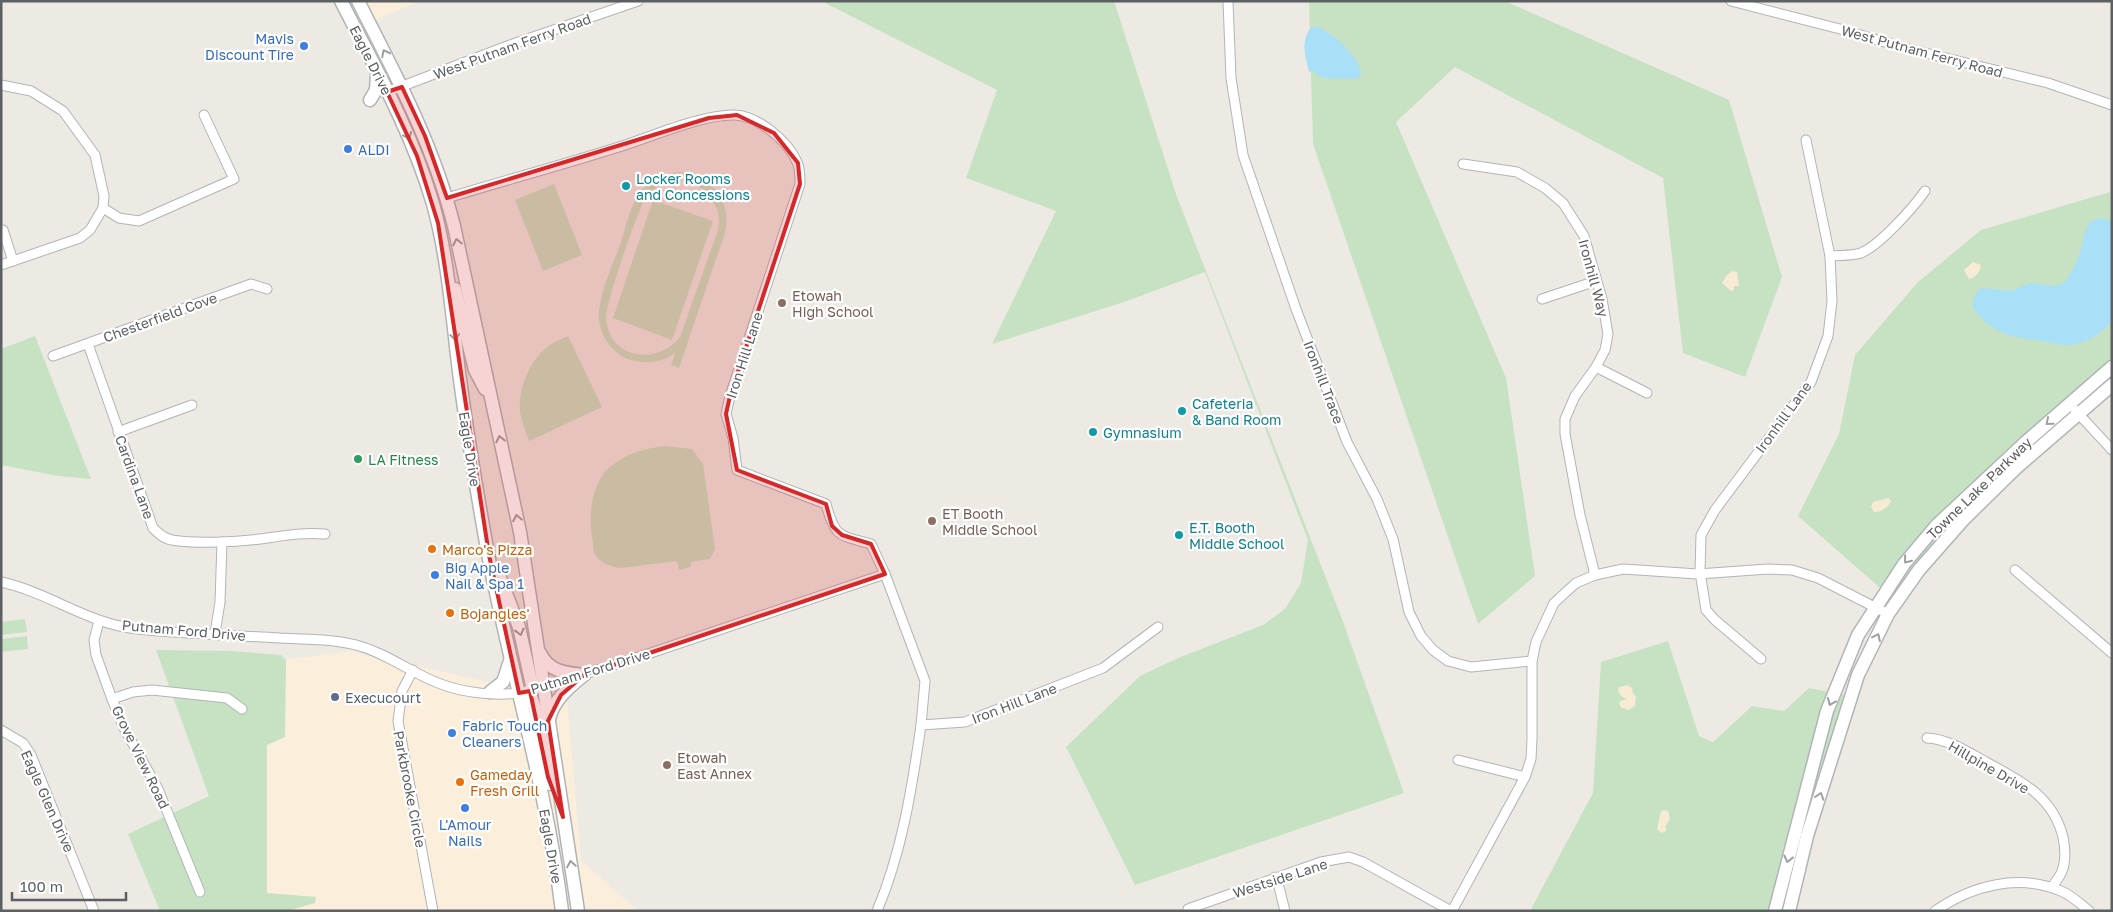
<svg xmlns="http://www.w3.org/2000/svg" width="2113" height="912" viewBox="0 0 2113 912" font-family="'Golos Text',sans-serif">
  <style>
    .commercial { fill: #fbefdb }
    .green { fill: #c6e2c2; fill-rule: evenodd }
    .sand { fill: #f7ebd4 }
    .water { fill: #a9dff7 }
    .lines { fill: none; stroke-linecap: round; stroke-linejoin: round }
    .street-casing { stroke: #b1b4b8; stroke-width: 11 }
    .secondary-casing { stroke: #b0b4b7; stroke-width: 15 }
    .street { stroke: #fff; stroke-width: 9 }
    .secondary { stroke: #fff; stroke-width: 12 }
    .oneway { stroke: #9da0a1 }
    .marked { fill: #d62828; fill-opacity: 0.2; stroke: #d62828; stroke-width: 4; stroke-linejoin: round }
    .shop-dot { fill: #3f7fe0; stroke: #fff; stroke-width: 2 }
    .culture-dot { fill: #0f9aa8; stroke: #fff; stroke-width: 2 }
    .education-dot { fill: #8d6e63; stroke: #fff; stroke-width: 2 }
    .leisure-dot { fill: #2e9e5b; stroke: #fff; stroke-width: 2 }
    .food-dot { fill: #e8710a; stroke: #fff; stroke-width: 2 }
    .service-dot { fill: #5c6f8a; stroke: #fff; stroke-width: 2 }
    .labels { text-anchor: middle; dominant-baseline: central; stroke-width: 4.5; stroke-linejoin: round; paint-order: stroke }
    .shop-label { font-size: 14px; fill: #366cbe; stroke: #fff; text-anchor: start }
    .street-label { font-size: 14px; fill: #5c6063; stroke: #fff }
    .culture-label { font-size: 14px; fill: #0d838f; stroke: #fff; text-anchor: start }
    .education-label { font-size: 14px; fill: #785e54; stroke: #fff; text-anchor: start }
    .leisure-label { font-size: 14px; fill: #27864d; stroke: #fff; text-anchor: start }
    .food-label { font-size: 14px; fill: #c56008; stroke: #fff; text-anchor: start }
    .service-label { font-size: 14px; fill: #4e5e75; stroke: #fff; text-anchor: start }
  </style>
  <rect width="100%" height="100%" fill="#edeae4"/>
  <g class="commercial">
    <polygon points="365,1 421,1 374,20"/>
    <polygon points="351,651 567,700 581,860 638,911 287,911 315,903 316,897 267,893 267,745 285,736 286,660"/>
  </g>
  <g class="green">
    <polygon points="829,1 1114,1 1177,197 1342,619 1404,793 1135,885 1066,747 1140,676 1178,658 1263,625 1285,609 1301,583 1308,540 1205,272 1127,301 992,344 1056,211 966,178 997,90 825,3"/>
    <polygon points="1309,1 1505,1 1729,100 1782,277 1745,377 1683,353 1663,178 1455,67 1396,122 1506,378 1535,576 1478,624 1313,144"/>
    <path d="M680 172C713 177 734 202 724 236L679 368 671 365 675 353C663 362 649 364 635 361 613 357 596 333 599 310 602 288 612 266 620 245 626 227 630 204 643 189 652 178 665 174 680 172ZM676 180 692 182 708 193 718 211 719 221 718 230 680 337C657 366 610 359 606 319 605 305 638 208 647 196 654 187 665 182 676 180Z"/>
    <polygon points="554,184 582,255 543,271 515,200"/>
    <polygon points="2110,192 2112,387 2000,486 1895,601 1798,516 1839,434 1855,355 1918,282 1981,230"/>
    <polygon points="653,200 713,221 672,340 613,318"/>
    <polygon points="35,336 91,479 58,476 1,465 1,349"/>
    <path d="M568 336 602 407 529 441C526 432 521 421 520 411 518 389 530 358 550 345 555 341 562 339 568 336Z"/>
    <path d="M665 446 692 449 703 464 715 549 710 559 691 562V567L679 570 677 561 621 568C612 567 599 563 595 554 593 551 593 546 593 542 588 517 590 484 611 466 627 453 646 448 665 446Z"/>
    <polygon points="25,619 27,632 1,635 1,622"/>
    <polygon points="27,636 28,649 1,652 1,639"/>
    <polygon points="1668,641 1699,736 1713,742 1752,706 1784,711 1809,688 1855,697 1787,911 1530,911 1593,793 1601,662"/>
    <polygon points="156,650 232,651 281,655 286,660 285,737 267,745 267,893 316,897 315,903 287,911 160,911 128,834 209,796"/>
  </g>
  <g class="sand">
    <path d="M1973 262 1981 265C1981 271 1975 278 1969 279L1964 270Z"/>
    <polygon points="1732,271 1737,272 1739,286 1734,286 1734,290 1731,291 1722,283 1726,276"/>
    <path d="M1889 498 1891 501C1889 507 1880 513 1874 512L1871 507 1873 502Z"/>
    <polygon points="1628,685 1632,688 1633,693 1636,697 1635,706 1629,710 1622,708 1619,705 1620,701 1627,699 1621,696 1618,691 1619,687"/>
    <polygon points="1664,810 1668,811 1670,818 1666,826 1666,831 1661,833 1657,829 1661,812"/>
  </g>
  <g class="water">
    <path d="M1316 26C1331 31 1363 59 1361 76L1357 79 1323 78 1312 71 1309 72C1306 55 1300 46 1310 28Z"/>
    <path d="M2099 218 2108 220 2112 223V321C2101 334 2086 344 2069 345 2060 346 2051 342 2042 341 2013 338 1989 333 1972 306L1976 293 1982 288 2012 291 2029 283 2054 286 2064 283 2070 275 2080 253 2084 235 2090 222Z"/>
  </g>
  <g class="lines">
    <g class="street-casing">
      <g id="street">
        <polyline points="1228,1 1231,78 1243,155 1296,309 1347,442 1377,499 1393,539 1409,612 1421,636 1433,650 1448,661 1471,667 1532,661"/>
        <polyline points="1731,1 1840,29 1905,48 2048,83 2112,105"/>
        <polyline points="1,85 31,91 63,111 95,155 104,196 103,208 90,230 80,238 1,265"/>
        <polyline points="387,92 510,45 638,1"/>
        <polyline points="1463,164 1517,172 1545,188 1563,203 1584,236 1602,299 1608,334 1605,350 1596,367 1575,396 1565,419 1565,434 1580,515 1595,575"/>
        <path d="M447 198C506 180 566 164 625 145 656 135 704 114 735 115 758 116 788 141 797 162 800 168 800 177 800 184L730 396 726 414 733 438 737 470 826 504C835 538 839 535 871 544L885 574 925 681 921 725 965 722 1103 668 1158 627"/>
        <polyline points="103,208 119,218 139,221 234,179 204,115"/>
        <polyline points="3,230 13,261"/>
        <path d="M1830 256C1840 255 1852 256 1861 253 1880 245 1913 208 1925 191"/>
        <polyline points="1542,299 1596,281"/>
        <path d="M88 344 153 528C158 533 164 539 172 540 196 544 236 542 260 539 282 536 302 532 325 534"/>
        <polyline points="53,356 251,284 267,289"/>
        <polyline points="1596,367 1647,393"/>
        <polyline points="2075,410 2112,450"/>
        <polyline points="118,432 192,405"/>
        <polyline points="2015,570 2112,653"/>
        <path d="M1 582C48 592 88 624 137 629 184 634 233 635 280 638 305 639 331 639 356 645 386 653 410 672 438 683 463 693 498 697 524 692"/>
        <polyline points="99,621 94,640 96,655 112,699 123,726 158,789 200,892"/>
        <polyline points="215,634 220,602 222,542"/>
        <polyline points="1761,659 1715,620 1706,610 1700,572 1701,535 1715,510 1811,382 1828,336 1832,301 1830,256 1806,140"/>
        <polyline points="413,670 402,691 398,721 433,911"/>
        <polyline points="539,688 630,660 885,574"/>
        <polyline points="112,699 133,692 152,690 227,698 242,709"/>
        <polyline points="1,730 23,743 31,755 94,911"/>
        <path d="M1927 738C1948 739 1968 752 1986 762 2021 781 2053 796 2063 837 2065 847 2066 861 2062 871 2060 877 2055 882 2052 887"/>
        <polyline points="1458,760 1525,777"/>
        <polyline points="1275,877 1277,879 1285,911"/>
        <polyline points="1188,909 1321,862 1349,857 1363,862 1451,911"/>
        <path d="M877 911C902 852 912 788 921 725"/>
        <polyline points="1452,911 1525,777 1531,759 1532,739 1532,661 1536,642 1554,603 1576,583 1595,575 1623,569 1698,574 1768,569 1792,570 1818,578 1888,614"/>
        <path d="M1935 911C1971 886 2018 873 2061 891 2071 895 2081 904 2089 911"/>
      </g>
    </g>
    <g class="secondary-casing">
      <g id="secondary">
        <path d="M341 1C375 67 412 132 433 204 448 258 452 315 459 372 467 433 477 493 488 554 511 673 547 790 562 911"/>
        <path d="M358 1C396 75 434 146 454 226L520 532 578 911"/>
        <polyline points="370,100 376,90 377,74"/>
        <polyline points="455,289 475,370 485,389"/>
        <polyline points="499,575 519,627 533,690"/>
        <path d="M540 653C549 672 565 673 584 675"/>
        <polyline points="529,691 535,708 550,784"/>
        <polyline points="490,692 503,682 510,661"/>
        <path d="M549 719C554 699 569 687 584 675"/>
        <polyline points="1775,911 1827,711 1858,635 1904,564 1936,526 2026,442 2112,367"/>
        <polyline points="1789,911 1807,836 1858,675 1888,614 1919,570 1963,520 2016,468 2112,385"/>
      </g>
    </g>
    <use href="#street" class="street"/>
    <use href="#secondary" class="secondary"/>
  </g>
  <defs><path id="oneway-chevron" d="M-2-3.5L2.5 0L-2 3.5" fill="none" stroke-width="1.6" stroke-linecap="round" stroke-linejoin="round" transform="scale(1.25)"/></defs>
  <g class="oneway">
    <use href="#oneway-chevron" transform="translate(385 53) rotate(-117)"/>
    <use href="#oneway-chevron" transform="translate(408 136) rotate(67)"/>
    <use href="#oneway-chevron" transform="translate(457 242) rotate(-102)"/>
    <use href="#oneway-chevron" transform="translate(455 337) rotate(83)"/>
    <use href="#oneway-chevron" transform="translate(2049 422) rotate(139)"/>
    <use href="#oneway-chevron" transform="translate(500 439) rotate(-102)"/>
    <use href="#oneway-chevron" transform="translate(517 518) rotate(-101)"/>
    <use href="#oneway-chevron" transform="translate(1907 560) rotate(129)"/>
    <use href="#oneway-chevron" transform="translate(520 632) rotate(76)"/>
    <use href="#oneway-chevron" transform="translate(1877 637) rotate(-64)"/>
    <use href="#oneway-chevron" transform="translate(1831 702) rotate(112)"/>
    <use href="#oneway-chevron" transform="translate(1820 796) rotate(-72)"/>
    <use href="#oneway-chevron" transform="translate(1788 859) rotate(104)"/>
    <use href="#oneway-chevron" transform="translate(571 864) rotate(-99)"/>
  </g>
  <path class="marked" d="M402 87 425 136 447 198 709 118 737 115 774 133 798 163 800 184 730 396 726 414 737 470 826 504 832 526 842 535 871 544 885 574 584 675 561 695 548 721 563 817 548 777 530 691 519 693 489 555 438 223 417 156 387 92Z"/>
  <g class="shop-dot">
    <circle cx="304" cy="46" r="5"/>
    <circle cx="348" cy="149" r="5"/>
    <circle cx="435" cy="575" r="5"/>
    <circle cx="452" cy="733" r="5"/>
    <circle cx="465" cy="808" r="5"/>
  </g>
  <g class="culture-dot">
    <circle cx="626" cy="186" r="5"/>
    <circle cx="1182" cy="411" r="5"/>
    <circle cx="1093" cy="432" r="5"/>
    <circle cx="1179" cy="535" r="5"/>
  </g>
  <g class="education-dot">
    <circle cx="782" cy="303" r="5"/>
    <circle cx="932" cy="521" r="5"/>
    <circle cx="667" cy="765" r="5"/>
  </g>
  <circle class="leisure-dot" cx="358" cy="459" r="5"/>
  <g class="food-dot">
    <circle cx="432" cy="549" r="5"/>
    <circle cx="450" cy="613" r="5"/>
    <circle cx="460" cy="782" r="5"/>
  </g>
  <circle class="service-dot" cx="335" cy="697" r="5"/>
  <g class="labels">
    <g class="shop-label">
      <text x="294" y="38" text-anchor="end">Mavis<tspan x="294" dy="16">Discount Tire</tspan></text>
      <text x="358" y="149">ALDI</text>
      <text x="445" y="567">Big Apple<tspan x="445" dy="16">Nail &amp; Spa 1</tspan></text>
      <text x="462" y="725">Fabric Touch<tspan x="462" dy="16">Cleaners</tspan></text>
      <text x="465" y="824" text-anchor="middle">L'Amour<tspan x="465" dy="16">Nails</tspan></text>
    </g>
    <g class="street-label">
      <text transform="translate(512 46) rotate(-20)">West Putnam Ferry Road</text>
      <text transform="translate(1922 51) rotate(15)">West Putnam Ferry Road</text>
      <text transform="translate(371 60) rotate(63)">Eagle Drive</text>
      <text transform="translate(1594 278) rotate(75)">Ironhill Way</text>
      <text transform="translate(160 317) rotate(-20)">Chesterfield Cove</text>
      <text transform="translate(744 355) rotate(-72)">Iron Hill Lane</text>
      <text transform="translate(1324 382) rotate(69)">Ironhill Trace</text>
      <text transform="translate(1783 417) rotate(-54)">Ironhill Lane</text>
      <text transform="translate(470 449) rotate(81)">Eagle Drive</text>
      <text transform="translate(135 477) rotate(70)">Cardina Lane</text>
      <text transform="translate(1979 488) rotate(-44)">Towne Lake Parkway</text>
      <text transform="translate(184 630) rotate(5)">Putnam Ford Drive</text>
      <text transform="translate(590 671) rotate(-17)">Putnam Ford Drive</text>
      <text transform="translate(1014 703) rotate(-21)">Iron Hill Lane</text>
      <text transform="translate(141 757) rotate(64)">Grove View Road</text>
      <text transform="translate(1989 767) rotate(30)">Hillpine Drive</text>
      <text transform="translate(410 789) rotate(79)">Parkbrooke Circle</text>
      <text transform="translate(48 801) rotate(66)">Eagle Glen Drive</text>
      <text transform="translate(551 846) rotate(80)">Eagle Drive</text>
      <text transform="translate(1280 878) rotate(-18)">Westside Lane</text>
    </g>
    <g class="culture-label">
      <text x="636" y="178">Locker Rooms<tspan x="636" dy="16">and Concessions</tspan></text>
      <text x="1192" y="403">Cafeteria<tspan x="1192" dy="16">&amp; Band Room</tspan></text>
      <text x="1103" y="432">Gymnasium</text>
      <text x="1189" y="527">E.T. Booth<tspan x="1189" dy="16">Middle School</tspan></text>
    </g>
    <g class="education-label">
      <text x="792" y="295">Etowah<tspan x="792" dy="16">High School</tspan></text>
      <text x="942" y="513">ET Booth<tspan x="942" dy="16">Middle School</tspan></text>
      <text x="677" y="757">Etowah<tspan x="677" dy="16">East Annex</tspan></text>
    </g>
    <g class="leisure-label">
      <text x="368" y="459">LA Fitness</text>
    </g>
    <g class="food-label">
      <text x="442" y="549">Marco's Pizza</text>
      <text x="460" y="613">Bojangles'</text>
      <text x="470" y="774">Gameday<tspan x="470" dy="16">Fresh Grill</tspan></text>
    </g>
    <g class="service-label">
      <text x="345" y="697">Execucourt</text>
    </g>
  </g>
  <rect width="2113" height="912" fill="none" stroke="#5c6063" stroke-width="5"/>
  <path d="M12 892v8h114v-8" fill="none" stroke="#5c6063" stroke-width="2.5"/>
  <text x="20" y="892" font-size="15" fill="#5c6063" stroke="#ffffff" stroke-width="4" paint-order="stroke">100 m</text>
</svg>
